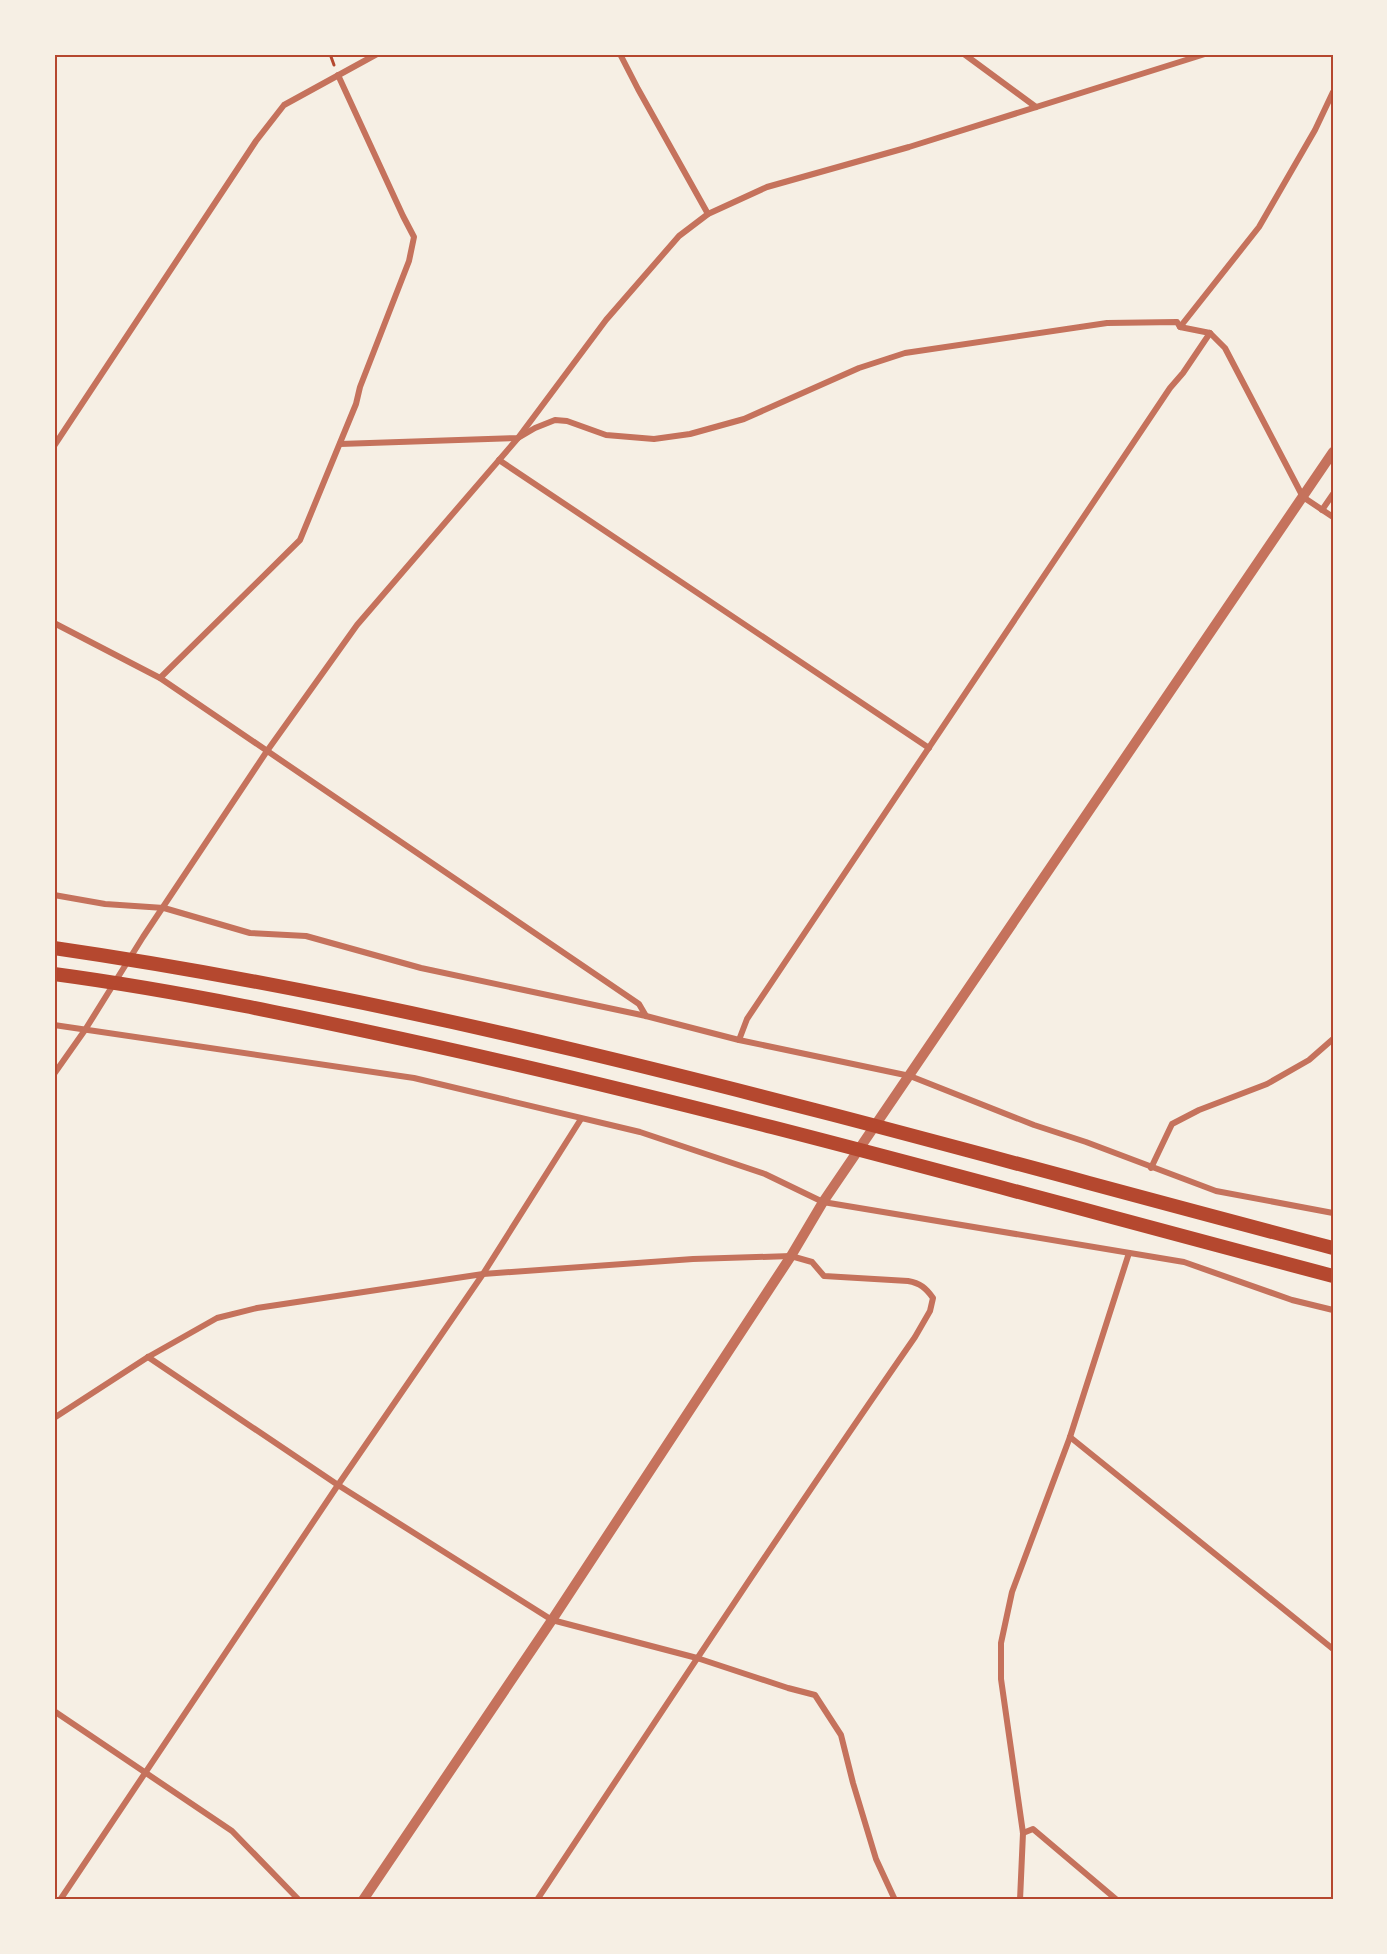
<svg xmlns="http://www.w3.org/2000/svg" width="1387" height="1954" viewBox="0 0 1387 1954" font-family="'Roboto Condensed',sans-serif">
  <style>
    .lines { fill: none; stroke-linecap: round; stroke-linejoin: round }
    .path { stroke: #b5482f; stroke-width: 3 }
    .minor { stroke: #c5725c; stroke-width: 6 }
    .tertiary { stroke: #c5725c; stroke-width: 10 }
    .trunk { stroke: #b5482f; stroke-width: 14 }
    .neatline { fill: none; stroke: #b5482f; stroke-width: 2 }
  </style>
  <rect width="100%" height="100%" fill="#f6efe4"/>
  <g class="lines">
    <polyline class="path" points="330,54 334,65"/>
    <g class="minor">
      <polyline points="620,54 638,89 708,214"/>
      <polyline points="964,54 1036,107"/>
      <polyline points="1180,327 1259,227 1315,130 1333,92"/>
      <polyline points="340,444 518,438 535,428 555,420 567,421 606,435 654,439 690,434 744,419 859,368 905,353 1107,323 1177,322 1180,327 1210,333 1225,348 1303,497 1333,517"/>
      <polyline points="54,446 256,141 284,105 377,54"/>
      <polyline points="499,460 929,748"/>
      <polyline points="1322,510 1333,494"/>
      <polyline points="54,623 160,678 639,1004 646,1016"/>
      <polyline points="160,678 300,540 356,404 360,387 409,261 414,237 403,216 338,75"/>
      <polyline points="54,895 105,904 164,908 250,933 306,936 421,968 646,1016 739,1040 910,1076 1034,1125 1086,1142 1216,1191 1333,1213"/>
      <polyline points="54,1025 414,1078 640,1132 765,1174 823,1202 1184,1262 1292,1300 1333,1310"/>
      <polyline points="739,1040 747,1019 1170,388 1183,373 1210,333"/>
      <polyline points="54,1074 85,1030 143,937 267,751 357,625 518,438 606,320 679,236 708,214 767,187 909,147 1205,54"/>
      <polyline points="1151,1168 1172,1124 1199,1110 1267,1084 1309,1060 1333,1039"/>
      <polyline points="148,1357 338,1485 552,1620 697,1658 788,1688 815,1695 841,1735 853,1783 876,1859 895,1900"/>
      <path d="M54 1418 148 1357 217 1318 257 1308 483 1274 693 1259 791 1256 812 1262 824 1276 908 1281C920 1283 926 1288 933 1298L930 1311 915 1337C786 1523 662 1711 537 1900"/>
      <polyline points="1070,1437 1333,1649"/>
      <polyline points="54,1711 232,1831 299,1900"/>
      <polyline points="1023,1833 1033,1829 1117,1900"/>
      <polyline points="60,1900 338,1485 483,1274 581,1119"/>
      <polyline points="1020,1900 1023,1833 1001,1679 1001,1643 1012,1592 1070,1437 1129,1253"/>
    </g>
    <polyline class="tertiary" points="363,1900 552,1620 791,1256 823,1202 1333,452"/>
    <g class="trunk">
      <path d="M54 948C488 1011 909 1137 1333 1248"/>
      <path d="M54 974C181 991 306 1018 430 1045 734 1112 1033 1197 1333 1276"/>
    </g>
  </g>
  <rect width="1387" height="1954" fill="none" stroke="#f6efe4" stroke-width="111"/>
  <rect x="56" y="56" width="1276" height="1842" class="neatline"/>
</svg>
